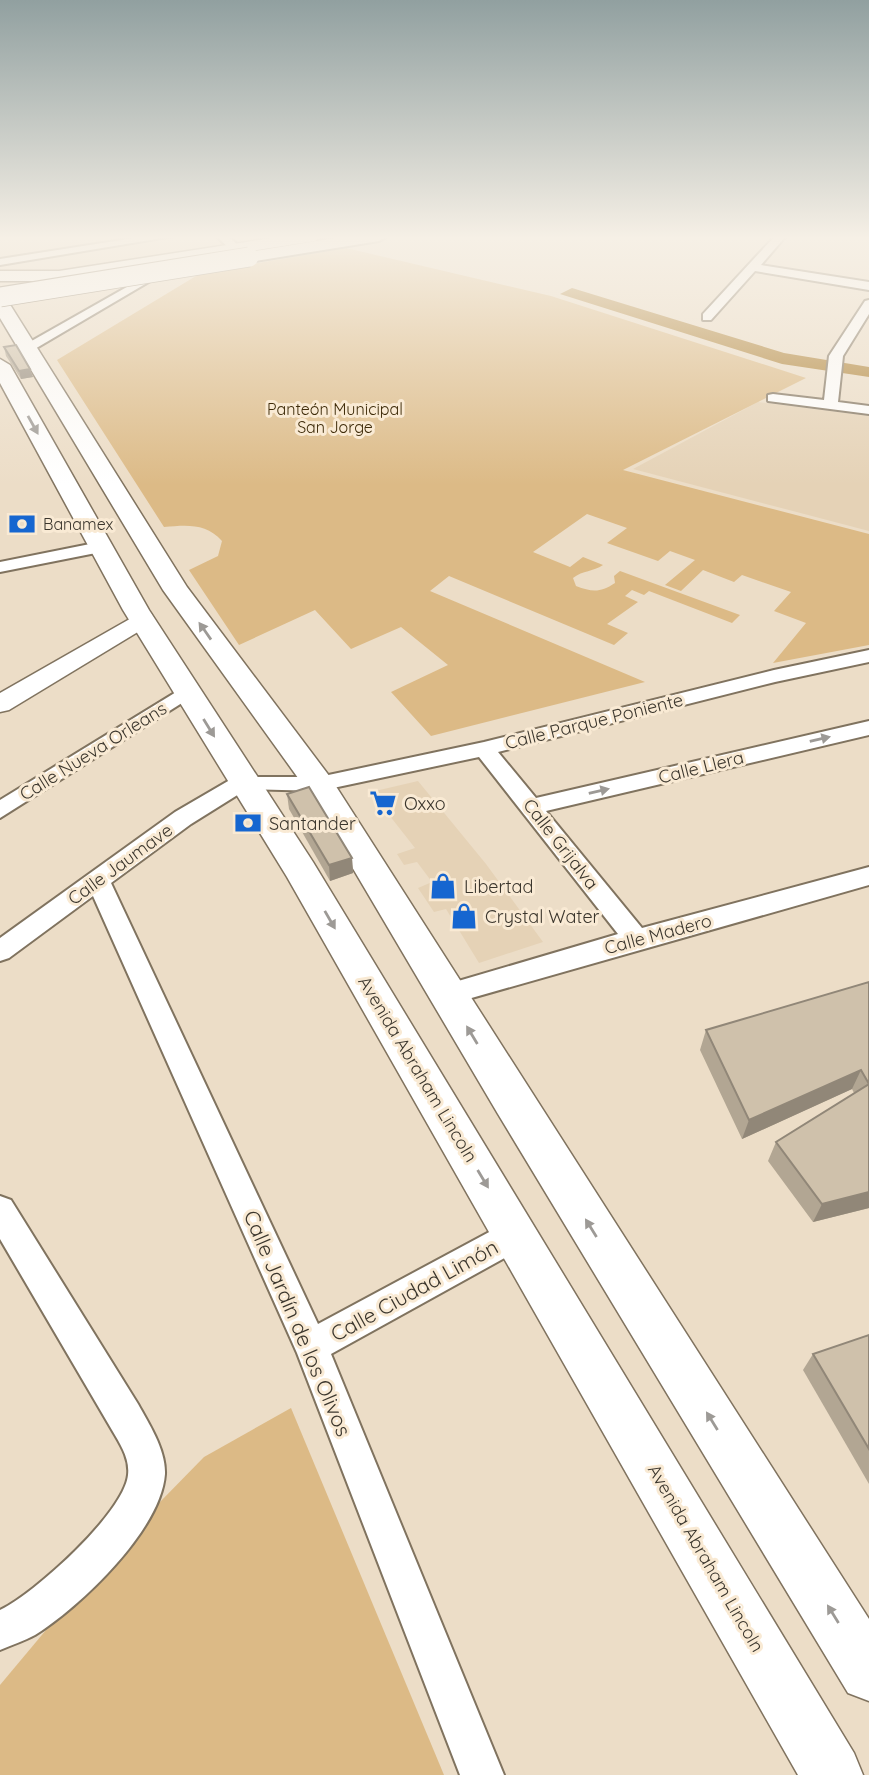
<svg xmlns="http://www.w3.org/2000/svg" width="869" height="1775" viewBox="0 0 869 1775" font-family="Quicksand,sans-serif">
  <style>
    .built { fill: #e5d2b6 }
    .green { fill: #dcba86 }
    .water { fill: #ae8134 }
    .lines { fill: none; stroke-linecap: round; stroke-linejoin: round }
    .minor-casing { stroke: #80735f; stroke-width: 4 }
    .tertiary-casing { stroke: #80735f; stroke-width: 3 }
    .secondary-casing { stroke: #80735f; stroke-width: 3 }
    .primary-casing { stroke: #80735f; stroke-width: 4 }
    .minor { fill: #fff; fill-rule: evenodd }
    .tertiary { fill: #fff; fill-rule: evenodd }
    .secondary { fill: #fff; fill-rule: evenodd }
    .primary { fill: #fff; fill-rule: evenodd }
    .primary-bridge-casing { stroke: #80735f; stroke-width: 21; stroke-linecap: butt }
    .primary-bridge { stroke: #fff; stroke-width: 19 }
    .wall { fill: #b2a693 }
    .shaded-wall { fill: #918778 }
    .building { fill: #cfc1ab; stroke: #918778; stroke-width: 2 }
    .oneway { fill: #9d9a96 }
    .labels { text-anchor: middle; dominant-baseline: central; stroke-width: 6; stroke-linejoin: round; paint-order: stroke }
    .far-park-label { font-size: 16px; fill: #3e2b09; stroke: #f9ead4 }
    .far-poi-label { font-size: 16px; fill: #3b362d; stroke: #f9ead4; text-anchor: start }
    .street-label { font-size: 18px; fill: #3b362d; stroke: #f9ead4 }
    .poi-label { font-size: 18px; fill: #3b362d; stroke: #f9ead4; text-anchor: start }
    .near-street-label { font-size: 21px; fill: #3b362d; stroke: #f9ead4 }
  </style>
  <rect width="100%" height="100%" fill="#ecddc7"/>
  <g class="built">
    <polygon points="758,402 869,416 869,531 633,469"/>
    <polygon points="418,781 486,864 543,942 479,963 446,909 434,912 418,888 432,882 417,862 404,865 397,854 415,848 371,792"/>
  </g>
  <g class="green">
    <path d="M346 248 551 296 806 378 623 470 869 534V645L773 663 806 623 774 611 791 592 742 575 734 582 703 570 681 591 665 585 695 560 670 551 658 561 607 543 627 528 587 514 533 552 570 567 583 557 603 565C593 572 583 570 573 578L576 586C592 592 600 593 615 583L614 576 620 571 740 615 732 623 649 591 644 595 632 590 625 596 638 602 607 624 628 633 614 645 449 576 430 591 645 682 431 736 391 692 448 665 401 627 351 649 315 610 239 645 189 570 218 556 222 541C206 523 187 525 164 527L57 360 201 273Z"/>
    <polygon points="291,1408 444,1775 0,1775 0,1685 113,1550 204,1457"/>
  </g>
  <polygon class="water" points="572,288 784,353 869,367 869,377 782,364 560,294"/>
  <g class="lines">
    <g class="minor-casing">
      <g id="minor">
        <polygon points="147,236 174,236 0,265 0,259"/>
        <polygon points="216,236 228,236 241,248 231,250"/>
        <polygon points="775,236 786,236 761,265 869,282 869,290 755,271 711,320 703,320 703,314"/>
        <polygon points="148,275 152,276 152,280 33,350 21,347"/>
        <polygon points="869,300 869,314 843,356 838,402 869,406 869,414 768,401 768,395 773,394 824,400 829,356 865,301"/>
        <polygon points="100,542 106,543 109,547 106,551 0,572 0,562"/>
        <polygon points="869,650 869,662 775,682 498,752 536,798 869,721 869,735 546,811 642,928 869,867 869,885 447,1005 438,1001 434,994 438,987 618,934 479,757 319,791 247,789 191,824 111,883 318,1324 506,1223 517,1219 528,1223 533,1234 528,1245 331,1354 504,1775 460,1775 297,1353 93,896 9,958 0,961 0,938 175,812 235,777 319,777 484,742 774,670"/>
        <polygon points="186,686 193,688 196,692 193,696 0,818 0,800"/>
        <path d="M0 1196 11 1200 138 1404C149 1424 166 1450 165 1474 161 1530 80 1607 35 1635 24 1641 11 1645 0 1650V1610C34 1594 124 1513 128 1475 130 1458 120 1444 112 1430L0 1239Z"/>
      </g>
    </g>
    <g class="tertiary-casing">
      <polygon id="tertiary" points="142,612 151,614 154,619 151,624 9,710 0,712 0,693"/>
    </g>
    <g class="secondary-casing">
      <g id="secondary">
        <polygon points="285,236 323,236 315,241 59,281 0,281 0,271 59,271"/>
        <polygon points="0,298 9,303 187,587 330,777 869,1619 869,1701 848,1693 498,1114 306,789 163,590 0,318"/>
        <polygon points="0,359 10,365 149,610 313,862 854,1753 863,1775 798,1775 287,877 123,610 0,383"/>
      </g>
    </g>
    <g class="primary-casing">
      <polygon id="primary" points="347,236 387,236 379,241 249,262 240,257 249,252"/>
    </g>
    <use href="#minor" class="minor"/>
    <use href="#tertiary" class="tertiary"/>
    <use href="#secondary" class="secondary"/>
    <use href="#primary" class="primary"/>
    <g class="primary-bridge-casing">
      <polyline id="primary-bridge" points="0,297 249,257"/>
    </g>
    <use href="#primary-bridge" class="primary-bridge"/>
  </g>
  <g class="wall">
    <polygon points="4,347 30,369 33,377 21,379 6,356"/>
    <polygon points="287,794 352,858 353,873 330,881 289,809"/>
    <polygon points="869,982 869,1208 813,1222 768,1161 776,1142 854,1093 852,1089 742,1139 700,1050 706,1030"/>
    <polygon points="869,1335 869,1484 803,1370 813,1354"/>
  </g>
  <g class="shaded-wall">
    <polygon points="30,369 33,377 21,379 19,371"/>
    <polygon points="352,858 353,873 330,881 329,865"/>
    <polygon points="861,1070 852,1089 742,1139 749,1120"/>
    <polygon points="869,1192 869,1208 813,1222 822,1204"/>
  </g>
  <g class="building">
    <polygon points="16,345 30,369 19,371 4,347"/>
    <polygon points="309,787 352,858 329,865 287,794"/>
    <polygon points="869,982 869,1192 822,1204 776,1142 869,1084 861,1070 749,1120 706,1030"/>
    <polygon points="869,1335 869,1449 813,1354"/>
  </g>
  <defs><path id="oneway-solid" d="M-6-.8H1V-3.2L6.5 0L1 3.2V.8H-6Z" transform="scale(1.75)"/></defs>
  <g class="oneway">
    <use href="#oneway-solid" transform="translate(33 425) rotate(61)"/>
    <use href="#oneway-solid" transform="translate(205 631) rotate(-125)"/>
    <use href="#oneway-solid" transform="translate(209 728) rotate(58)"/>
    <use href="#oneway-solid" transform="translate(820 739) rotate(-13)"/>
    <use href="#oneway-solid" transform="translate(599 791) rotate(-13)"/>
    <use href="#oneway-solid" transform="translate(330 920) rotate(60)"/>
    <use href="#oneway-solid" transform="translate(472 1035) rotate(-121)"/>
    <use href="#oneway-solid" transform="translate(483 1179) rotate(59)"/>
    <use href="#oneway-solid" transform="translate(591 1228) rotate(-122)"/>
    <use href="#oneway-solid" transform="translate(712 1421) rotate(-122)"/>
    <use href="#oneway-solid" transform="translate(833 1614) rotate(-122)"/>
  </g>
  <linearGradient id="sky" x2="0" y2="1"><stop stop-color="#91a0a0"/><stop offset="0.49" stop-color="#f6f0e6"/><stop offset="1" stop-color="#f6f0e6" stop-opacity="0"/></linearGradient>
  <rect width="869" height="485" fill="url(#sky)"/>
  <defs>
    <g id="bank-bare" transform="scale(2.1)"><path d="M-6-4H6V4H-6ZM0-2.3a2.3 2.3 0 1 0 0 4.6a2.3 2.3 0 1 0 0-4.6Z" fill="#1666d0" stroke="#f9ead4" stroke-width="2.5" paint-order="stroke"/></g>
    <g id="supermarket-bare" transform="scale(2.1)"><path d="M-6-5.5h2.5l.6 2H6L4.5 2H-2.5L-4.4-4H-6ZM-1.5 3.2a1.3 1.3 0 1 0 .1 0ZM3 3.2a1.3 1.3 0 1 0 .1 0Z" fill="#1666d0" stroke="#f9ead4" stroke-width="2.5" paint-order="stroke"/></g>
    <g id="shop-bare" transform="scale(2.1)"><path d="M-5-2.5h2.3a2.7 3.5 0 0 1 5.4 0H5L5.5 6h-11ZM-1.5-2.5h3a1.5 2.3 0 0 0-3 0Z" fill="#1666d0" stroke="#f9ead4" stroke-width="2.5" paint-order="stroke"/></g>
  </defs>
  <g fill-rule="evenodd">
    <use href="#bank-bare" x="22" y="524"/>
    <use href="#supermarket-bare" x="383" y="803"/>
    <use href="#bank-bare" x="248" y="823"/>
    <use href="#shop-bare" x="443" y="886"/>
    <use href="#shop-bare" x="464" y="916"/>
  </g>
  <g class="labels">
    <g class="far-park-label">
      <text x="335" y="409">Panteón Municipal<tspan x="335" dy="18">San Jorge</tspan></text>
    </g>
    <g class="far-poi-label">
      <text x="43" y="524">Banamex</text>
    </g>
    <g class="street-label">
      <text transform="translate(594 721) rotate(-14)">Calle Parque Poniente</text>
      <text transform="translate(93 751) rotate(-32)">Calle Nueva Orleans</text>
      <text transform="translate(701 767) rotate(-14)">Calle Llera</text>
      <text transform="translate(561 844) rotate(52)">Calle Grijalva</text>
      <text transform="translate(120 864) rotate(-36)">Calle Jaumave</text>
      <text transform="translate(658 934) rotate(-15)">Calle Madero</text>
      <text transform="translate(418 1069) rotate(59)">Avenida Abraham Lincoln</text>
      <text transform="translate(706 1558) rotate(60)">Avenida Abraham Lincoln</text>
    </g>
    <g class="poi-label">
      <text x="404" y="803">Oxxo</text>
      <text x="269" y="823">Santander</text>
      <text x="464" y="886">Libertad</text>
      <text x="485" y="916">Crystal Water</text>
    </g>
    <g class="near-street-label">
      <text transform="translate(414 1290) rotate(-29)">Calle Ciudad Limón</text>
      <text transform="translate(298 1323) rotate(67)">Calle Jardín de los Olivos</text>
    </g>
  </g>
</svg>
